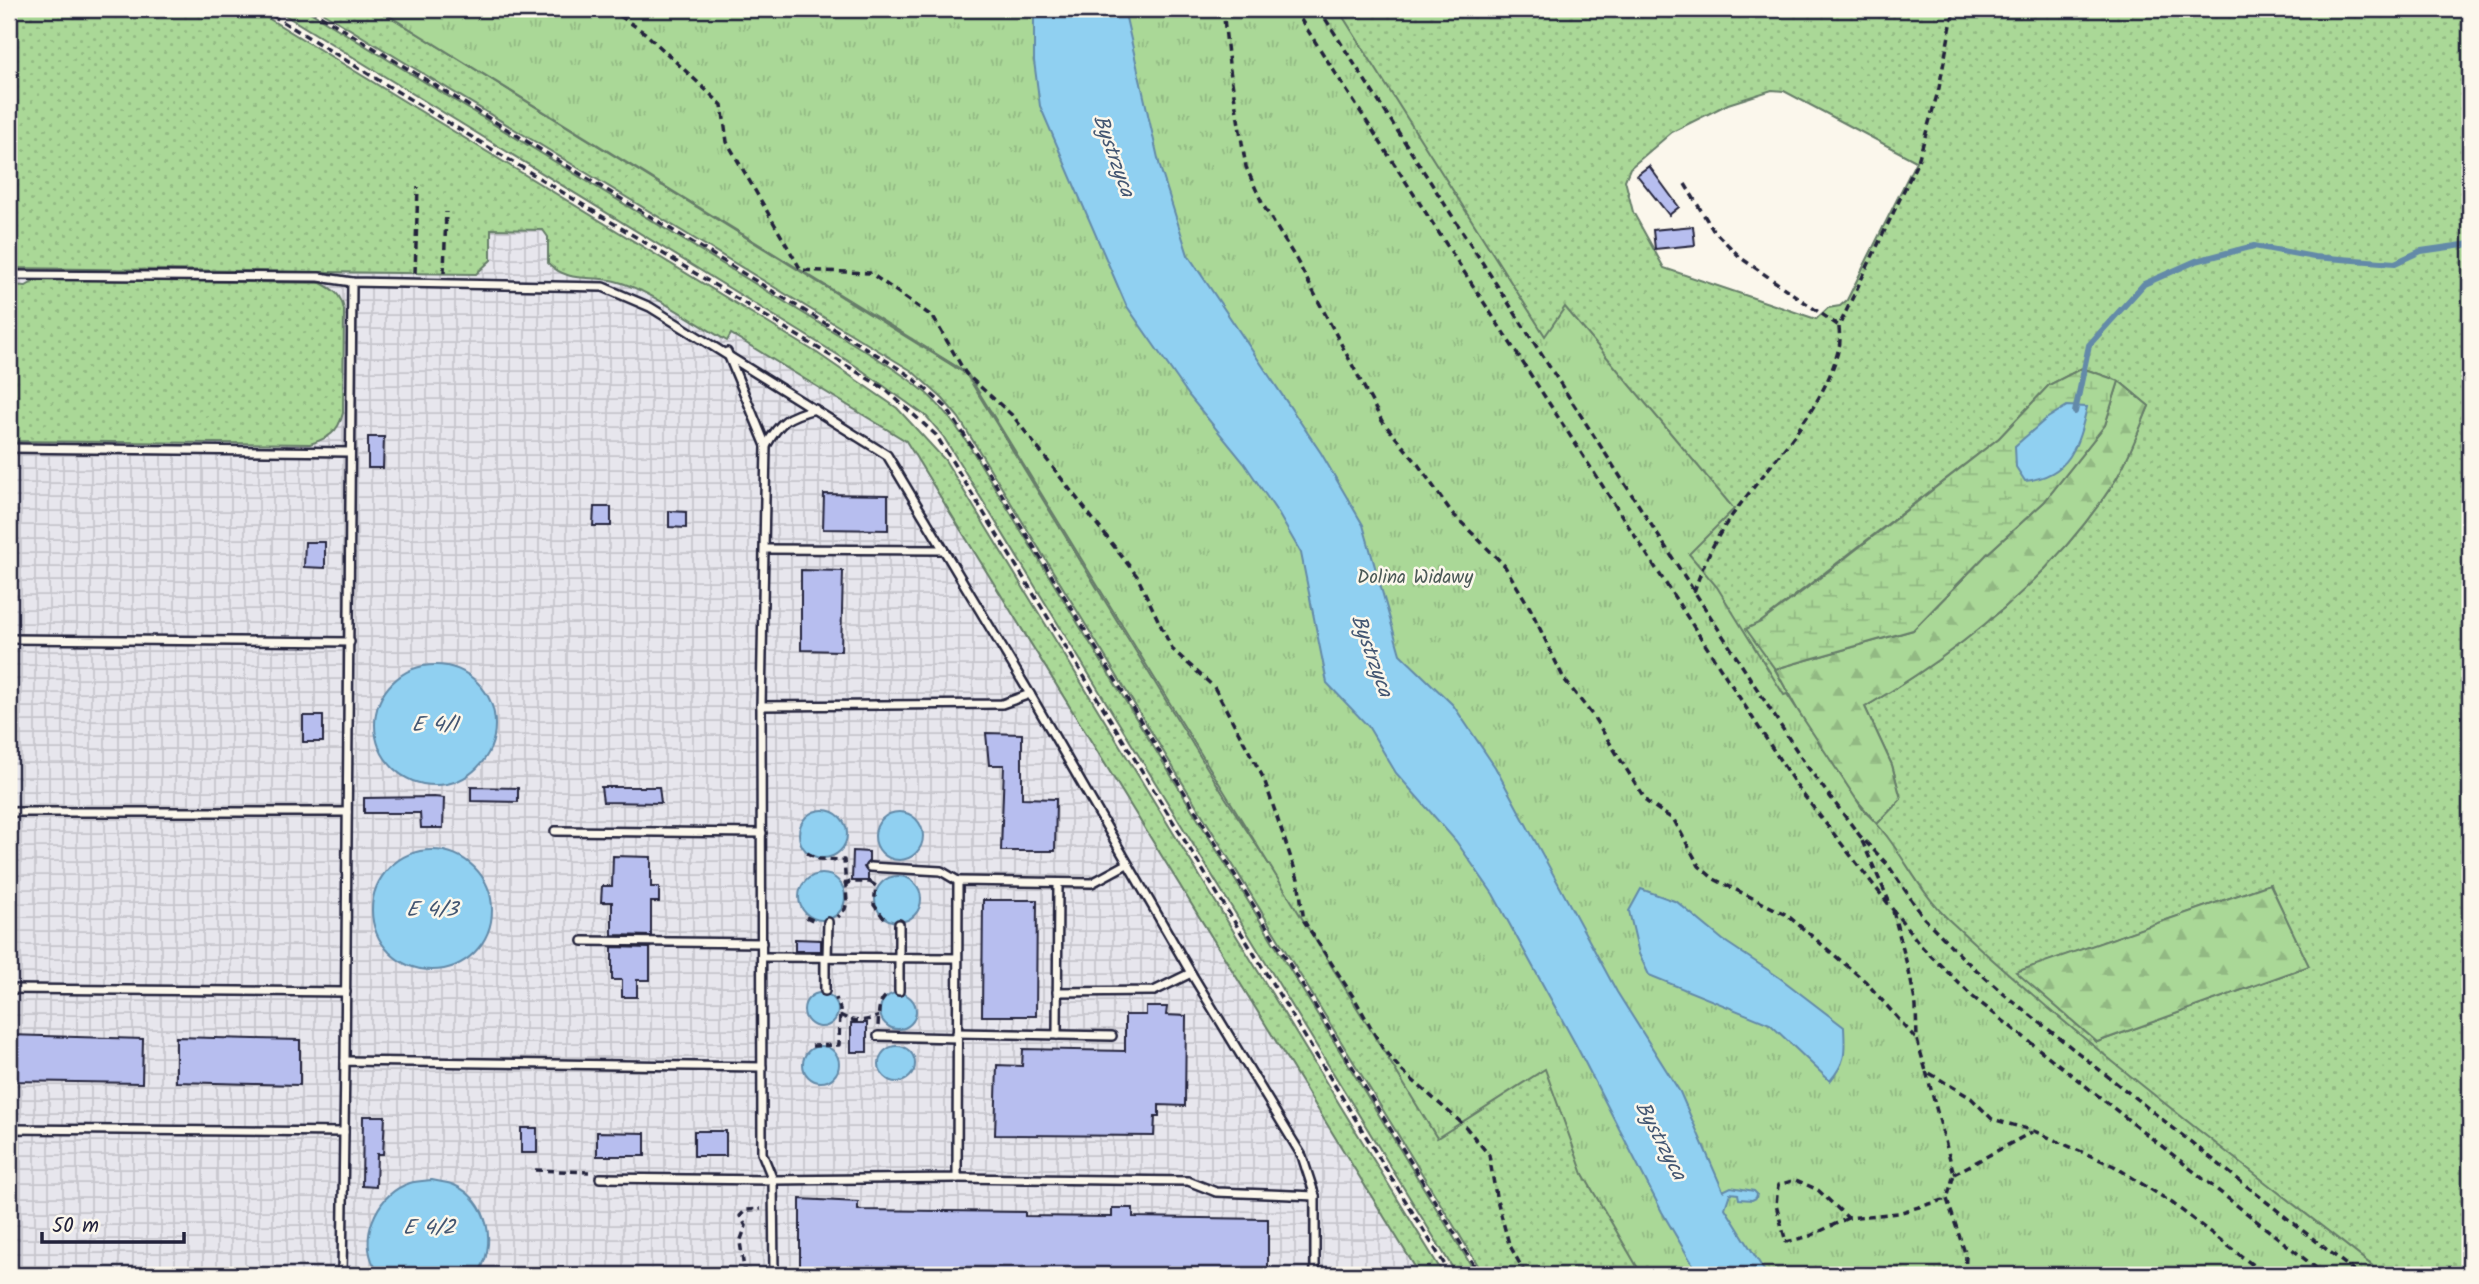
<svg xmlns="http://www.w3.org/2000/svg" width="2479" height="1284" viewBox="0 0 2479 1284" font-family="Kalam,sans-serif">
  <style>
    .industrial { fill: url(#industrial-grid) }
    .grass { fill: url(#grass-dots); stroke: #667d69; stroke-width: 2; fill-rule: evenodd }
    .forest { fill: url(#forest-firs); stroke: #667d69; stroke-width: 2 }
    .wetland { fill: url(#wetland-marsh); stroke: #667d69; stroke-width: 2 }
    .park { fill: url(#park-tufts); stroke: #667d69; stroke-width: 2 }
    .water { fill: #90d0f1; stroke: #648aa8; stroke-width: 2 }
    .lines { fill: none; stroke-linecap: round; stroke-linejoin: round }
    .stream { stroke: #648aa8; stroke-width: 6 }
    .building { fill: #b7beef; stroke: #22223b; stroke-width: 2 }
    .lane-casing { stroke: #22223b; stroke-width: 12 }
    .path { stroke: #22223b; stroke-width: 3.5; stroke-dasharray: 7 5; stroke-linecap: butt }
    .lane { stroke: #fbf7ec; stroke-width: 7 }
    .labels { text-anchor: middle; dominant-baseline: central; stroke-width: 5; stroke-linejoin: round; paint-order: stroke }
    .park-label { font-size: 19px; fill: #4b5957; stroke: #fbf7ec }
    .water-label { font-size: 21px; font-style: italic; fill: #435672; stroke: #fbf7ec }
  </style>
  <defs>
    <pattern id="industrial-grid" width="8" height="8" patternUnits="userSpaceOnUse" patternTransform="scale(1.75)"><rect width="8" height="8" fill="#e7e6ed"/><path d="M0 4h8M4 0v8" fill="none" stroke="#c6c5cc"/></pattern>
    <pattern id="grass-dots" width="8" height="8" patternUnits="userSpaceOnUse" patternTransform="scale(1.75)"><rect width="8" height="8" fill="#aad897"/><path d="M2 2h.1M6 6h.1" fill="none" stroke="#92b983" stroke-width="1.8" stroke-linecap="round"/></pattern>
    <pattern id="forest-firs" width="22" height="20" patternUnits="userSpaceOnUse" patternTransform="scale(1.75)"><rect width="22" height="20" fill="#aad897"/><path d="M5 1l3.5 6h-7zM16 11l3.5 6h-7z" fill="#92b983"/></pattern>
    <pattern id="wetland-marsh" width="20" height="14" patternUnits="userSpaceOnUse" patternTransform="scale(1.75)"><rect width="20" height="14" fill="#aad897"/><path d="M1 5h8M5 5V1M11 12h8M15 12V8" fill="none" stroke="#92b983"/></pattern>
    <pattern id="park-tufts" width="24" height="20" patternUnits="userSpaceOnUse" patternTransform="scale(1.75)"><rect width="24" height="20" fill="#aad897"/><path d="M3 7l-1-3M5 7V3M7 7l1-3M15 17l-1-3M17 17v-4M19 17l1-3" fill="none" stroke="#92b983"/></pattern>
  </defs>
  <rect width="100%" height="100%" fill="#fbf7ec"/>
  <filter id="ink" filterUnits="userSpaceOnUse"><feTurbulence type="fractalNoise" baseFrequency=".0143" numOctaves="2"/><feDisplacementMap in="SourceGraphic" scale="14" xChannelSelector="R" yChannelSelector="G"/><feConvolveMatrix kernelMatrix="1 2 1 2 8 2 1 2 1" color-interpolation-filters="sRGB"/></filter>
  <g filter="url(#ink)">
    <polygon class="industrial" points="9,9 207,9 906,441 1420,1275 9,1275"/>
    <g class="grass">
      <path d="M9 9H253L817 353 897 408 945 460 1444 1275H1420L906 441 731 334 727 341C697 324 642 285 610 280 586 276 567 282 548 263V237L543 230 491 229V260L476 274 9 268Z"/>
      <path d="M275 9H305L880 360C922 387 939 400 967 442L1477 1275H1457L943 436 927 417 856 366Z"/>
      <polygon points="317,9 378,9 966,374 1225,797 1357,999 1368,726 1699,1275 1484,1275 959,418 943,399 912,371"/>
      <path d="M1324 9H2470V1275H2363L2008 993 1946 936 1926 913 1869 832 1839 803 1807 759 1705 600 1706 575 1697 565 1695 568H1684L1677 558ZM1772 90 1784 91 1916 161 1847 300 1840 306 1828 308 1816 319 1664 268 1633 212 1625 180 1630 168 1672 132 1728 104ZM2082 368 2119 381 2149 406C2137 432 2128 461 2113 484 2051 579 1962 650 1865 707L1892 765 1901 799 1877 824 1829 767 1775 669 1747 629 1761 622 1999 438 2049 385ZM2270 884 2308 966 2097 1042 2017 972Z"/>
      <path d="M38 279 321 283C334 290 341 294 344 310L343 413C338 433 328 438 310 444L9 441V285L26 286Z"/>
    </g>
    <g class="forest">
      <path d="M2119 381 2149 406C2138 432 2128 461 2113 484 2051 579 1962 650 1865 707L1892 765 1901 799 1877 824 1829 767 1775 669 1913 630 1987 554 2044 502 2105 425Z"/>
      <polygon points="2270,884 2309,966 2097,1042 2016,972"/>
    </g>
    <polygon class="wetland" points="2082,368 2119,381 2105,425 2044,502 1987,554 1913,630 1775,669 1746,629 1761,622 1803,591 1999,438 2049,385"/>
    <path class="park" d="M378 9H1338L1545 336 1565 307 1734 509 1689 554 1717 587 1784 695 1787 694 1864 811C1898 841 1915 888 1948 919 2085 1047 2237 1159 2384 1275H1642L1583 1174 1545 1069 1437 1138 967 373Z"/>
    <g class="water">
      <polygon points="1034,9 1124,9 1160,167 1188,255 1321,453 1363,525 1400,654 1453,705 1495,767 1617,992 1680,1092 1723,1191 1731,1187 1754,1191 1757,1194 1756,1198 1752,1200 1739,1199 1738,1194 1730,1193 1725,1208 1767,1275 1699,1275 1662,1212 1576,1045 1493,894 1456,841 1396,773 1368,726 1327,683 1301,553 1278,513 1244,463 1190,397 1126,305 1040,106 1034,61"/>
      <path d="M2067 406 2087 407C2078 446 2070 476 2025 481L2016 467 2015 446 2046 419Z"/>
      <circle cx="435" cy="725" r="60"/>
      <circle cx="823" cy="834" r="24"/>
      <circle cx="899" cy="836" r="24"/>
      <circle cx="432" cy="910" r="60"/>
      <circle cx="822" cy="897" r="23"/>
      <circle cx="898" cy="899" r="23"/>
      <path d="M1641 889 1677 902 1723 940 1780 978 1844 1027C1845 1052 1847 1061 1830 1081L1770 1024 1649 975 1639 954 1629 911Z"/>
      <circle cx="821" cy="1010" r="17"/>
      <circle cx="898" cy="1011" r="18"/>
      <circle cx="821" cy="1064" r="18"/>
      <circle cx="897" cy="1064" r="18"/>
      <path d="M432 1180C439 1182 447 1182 454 1185 489 1200 498 1246 477 1275H381C378 1271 374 1266 372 1261 361 1231 379 1193 410 1183 417 1181 425 1181 432 1180Z"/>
    </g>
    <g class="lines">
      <polyline class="stream" points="2075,412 2089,345 2144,284 2196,261 2254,246 2314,257 2395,263 2421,251 2470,244"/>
    </g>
    <g class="building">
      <polygon points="1649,166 1679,207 1669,215 1637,175"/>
      <polygon points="1693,226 1695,245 1655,249 1653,230"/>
      <polygon points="368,437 384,437 383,468 368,468"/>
      <polygon points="824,494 888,495 888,530 823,529"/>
      <polygon points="594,507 611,507 611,526 593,526"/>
      <polygon points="669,511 686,512 686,528 669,527"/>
      <polygon points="305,542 325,542 325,568 304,567"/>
      <polygon points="801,570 843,571 841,651 801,650"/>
      <rect x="303" y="716" width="20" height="26"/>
      <polygon points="986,733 1022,734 1022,798 1056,799 1055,851 1001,851 1004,765 989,765"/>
      <polygon points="471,787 518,788 518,802 471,801"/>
      <polygon points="601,787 659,787 661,803 603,802"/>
      <polygon points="434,797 444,798 443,828 421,828 420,813 364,813 364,798"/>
      <polygon points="853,851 869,852 869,861 864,867 868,873 868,881 852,881"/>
      <polygon points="613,856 651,857 651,887 659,887 659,902 651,902 651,936 612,935 612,902 601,902 602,886 612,886"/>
      <polygon points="983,900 1037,900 1036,1016 982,1016"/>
      <polygon points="795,939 821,940 821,951 795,951"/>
      <polygon points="612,947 650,948 650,980 637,980 637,997 622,997 622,980 612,980"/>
      <polygon points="1146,1007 1167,1007 1166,1015 1186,1016 1185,1106 1159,1105 1159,1116 1155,1116 1154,1136 995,1135 997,1065 1022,1066 1023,1049 1125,1051 1125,1015 1146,1015"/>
      <rect x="851" y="1023" width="16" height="29"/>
      <polygon points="9,1035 143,1039 142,1083 9,1081"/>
      <polygon points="176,1037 300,1040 300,1085 176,1082"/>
      <polygon points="363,1116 385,1116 383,1154 377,1154 376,1187 362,1186"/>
      <rect x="521" y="1128" width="16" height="25"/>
      <rect x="694" y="1131" width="32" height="25"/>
      <polygon points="597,1132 645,1133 645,1156 597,1156"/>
      <polygon points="800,1199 858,1202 858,1210 1025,1212 1025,1216 1112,1217 1112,1208 1133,1208 1133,1217 1268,1219 1268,1275 800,1275"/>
    </g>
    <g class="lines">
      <g class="lane-casing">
        <g id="lane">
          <polyline points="9,275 319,277 352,282 603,287 650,307 887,455 1030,694 1191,973 1302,1156 1315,1196 1315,1275"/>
          <polyline points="727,352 766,446 761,706 762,1153 773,1180 774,1275"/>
          <path d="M766 446C780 421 788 416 815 409"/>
          <polyline points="9,448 350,452"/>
          <polyline points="765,549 942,550"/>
          <polyline points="9,639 350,642"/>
          <polyline points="761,706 1002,704 1030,694"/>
          <polyline points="9,812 347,812"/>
          <polyline points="555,831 762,833"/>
          <polyline points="870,867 941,871 958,881"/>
          <polyline points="899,924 899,991"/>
          <polyline points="583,941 762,943"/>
          <polyline points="762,957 957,958"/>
          <polyline points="827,957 828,922"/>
          <polyline points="9,989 346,992"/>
          <polyline points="825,991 825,958"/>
          <polyline points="1057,992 1154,991 1191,973"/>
          <polyline points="957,1033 1112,1036"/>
          <polyline points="1057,1035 1058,883"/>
          <polyline points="878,1036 957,1038"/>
          <polyline points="345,1061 352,282"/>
          <polyline points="9,1129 344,1132 342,1275"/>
          <polyline points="344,1132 345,1061 762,1067"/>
          <polyline points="600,1178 773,1180 957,1178 958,881 1092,883 1127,864"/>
          <polyline points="957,1178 1188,1181 1216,1192 1315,1196"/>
        </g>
      </g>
      <g class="path">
        <polyline points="262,9 885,389 936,435 1451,1275"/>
        <polyline points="310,9 887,361 912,377 946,407 982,462 1480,1275"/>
        <polyline points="610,9 645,33 722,105 727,142 801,270 870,273 933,317 966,374 1013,416 1137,576 1172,649 1214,687 1264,779 1298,879 1304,921 1356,1001 1383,1049 1402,1071 1464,1125 1489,1155 1496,1196 1509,1244 1526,1275"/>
        <polyline points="1223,9 1229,64 1246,167 1263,205 1296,259 1382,421 1417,463 1452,513 1504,565 1530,608 1564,679 1593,716 1647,802 1674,820 1699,866 1714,879 1787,915 1865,981 1917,1040"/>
        <polyline points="1294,9 1798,788 1922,947 1973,997 2325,1275"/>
        <polyline points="1319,9 1806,765 1860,836 1888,865 1924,918 1964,959 2005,995 2359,1275"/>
        <polyline points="1685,184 1713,230 1741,258 1839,326"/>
        <polyline points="415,273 418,187"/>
        <polyline points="444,273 446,212"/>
        <path d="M1694 592C1702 567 1712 545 1726 524 1763 470 1824 413 1839 347 1841 341 1839 333 1839 326L1918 161 1939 88 1954 9"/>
        <polyline points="1862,841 1889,901"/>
        <polyline points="807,853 819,859 844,860 847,902 845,909 838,917"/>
        <polyline points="870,882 876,886 874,905 886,921"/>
        <polyline points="844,885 850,882 870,882 870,880"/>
        <polyline points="1893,911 1910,976 1916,1006 1917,1040 1926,1071"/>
        <polyline points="806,917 817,922"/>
        <path d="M840 1015C854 1023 864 1022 879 1016"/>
        <path d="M878 1026C879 1013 877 1003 887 995"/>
        <polyline points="812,1046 839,1045 840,1009 836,998"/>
        <polyline points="535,1170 589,1172"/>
        <polyline points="1954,1174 2032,1132"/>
        <polyline points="1848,1218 1810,1236 1786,1242 1776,1205 1778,1185 1796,1180 1818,1190 1848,1218 1898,1213 1947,1199"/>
        <polyline points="745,1275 740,1242 746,1226 740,1216 746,1210 761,1209"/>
        <polyline points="1965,1275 1966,1256 1947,1199 1954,1174 1926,1071 1971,1098 1992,1119 2034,1131 2114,1166 2172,1203 2266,1275"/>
      </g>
      <use href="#lane" class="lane"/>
    </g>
  </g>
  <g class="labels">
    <g class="park-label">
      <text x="1415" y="578">Dolina Widawy</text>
    </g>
    <g class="water-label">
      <text transform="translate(1113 156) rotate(70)">Bystrzyca</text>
      <text transform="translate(1371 656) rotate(70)">Bystrzyca</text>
      <text x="435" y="725">E 4/1</text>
      <text x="432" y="910">E 4/3</text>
      <text transform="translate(1660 1141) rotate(62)">Bystrzyca</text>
      <text x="429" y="1228">E 4/2</text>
    </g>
  </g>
  <rect width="2479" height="1284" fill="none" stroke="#fbf7ec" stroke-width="35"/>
  <rect x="18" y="18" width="2444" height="1249" fill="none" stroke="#22223b" stroke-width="2.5" filter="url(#ink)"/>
  <path d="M42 1232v10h142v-10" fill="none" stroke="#22223b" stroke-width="3.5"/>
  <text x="52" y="1232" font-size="21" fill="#22223b" stroke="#fbf7ec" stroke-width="5" paint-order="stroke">50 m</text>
</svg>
